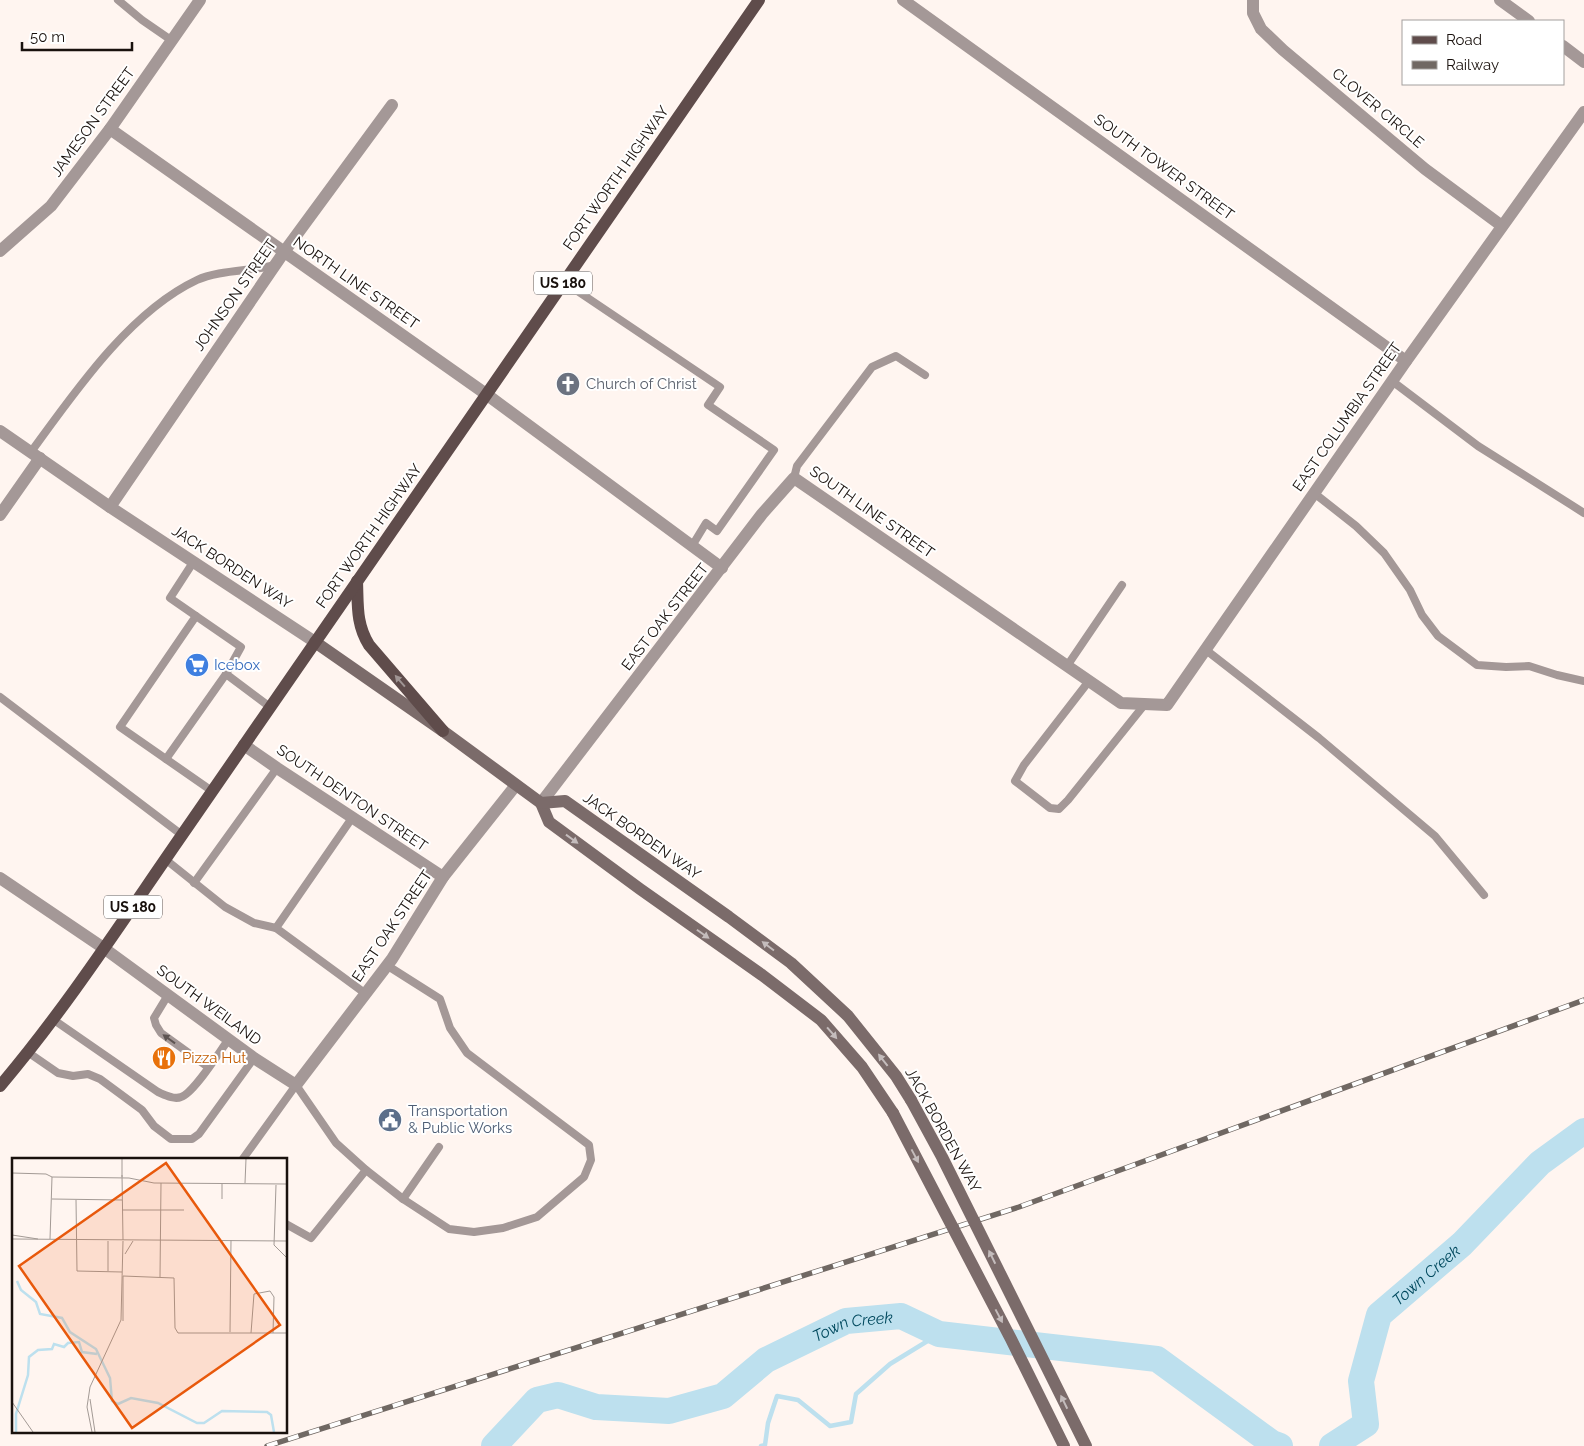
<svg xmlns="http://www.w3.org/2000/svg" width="1584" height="1446" viewBox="0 0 1584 1446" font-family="Raleway,sans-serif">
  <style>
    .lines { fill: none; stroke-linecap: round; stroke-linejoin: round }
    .stream { stroke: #bde0ee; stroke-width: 4.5 }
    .river { stroke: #bde0ee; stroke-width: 26 }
    .service { stroke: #a49897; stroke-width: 8 }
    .minor { stroke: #a49897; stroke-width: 12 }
    .tertiary { stroke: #a49897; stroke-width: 12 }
    .secondary { stroke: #7b6b6a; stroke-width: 12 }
    .primary { stroke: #5f4c4b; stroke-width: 12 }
    .rail-casing { stroke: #706863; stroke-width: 5.5 }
    .rail { stroke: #fff; stroke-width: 4; stroke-dasharray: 11; stroke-linecap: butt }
    .secondary-bridge { stroke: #7b6b6a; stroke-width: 12 }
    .oneway { fill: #9f9493 }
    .oneway2 { fill: #c4bcbc }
    .oneway3 { fill: #5e5452 }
    .labels { text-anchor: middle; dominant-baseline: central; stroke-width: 4; stroke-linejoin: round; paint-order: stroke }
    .shield { fill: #fff; stroke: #5e5856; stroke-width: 1 }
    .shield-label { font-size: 14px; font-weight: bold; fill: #19110d }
    .street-label { font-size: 15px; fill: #19110d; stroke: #fff }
    .worship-label { font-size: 15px; fill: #5b616d; stroke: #fff; text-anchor: start }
    .shop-label { font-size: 15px; fill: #366cbe; stroke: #fff; text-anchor: start }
    .food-label { font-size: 15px; fill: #c56008; stroke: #fff; text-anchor: start }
    .service-label { font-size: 15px; fill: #4e5e75; stroke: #fff; text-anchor: start }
    .water-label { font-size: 16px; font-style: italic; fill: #00495e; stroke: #fff }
    .inset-river { fill: none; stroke: #bde0ee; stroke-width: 2.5 }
    .inset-road { fill: none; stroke: #a39a95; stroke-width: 1 }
    .view { fill: #e8590c; fill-opacity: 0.15; stroke: #e8590c; stroke-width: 2.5 }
    .inset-edge { fill: none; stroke: #19110d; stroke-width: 2.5 }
  </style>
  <rect width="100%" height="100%" fill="#fff5f0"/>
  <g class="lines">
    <polyline class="stream" points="761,1446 765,1445 768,1423 777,1396 798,1400 830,1426 851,1422 856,1394 890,1364 939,1334"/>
    <g class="river">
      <path id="s1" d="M494 1446 537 1400 558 1395 596 1407 669 1411 723 1396 766 1360 846 1321 901 1316 939 1334 1157 1359 1272 1443 1280 1446"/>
      <path id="s2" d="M1332 1446 1366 1424 1361 1381 1379 1315 1462 1244 1540 1163 1584 1131"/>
    </g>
    <g class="service">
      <polyline points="118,0 142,20 171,40"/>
      <polyline points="564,282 720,387 708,405 774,450 717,531 706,523 692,546"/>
      <polyline points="1392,381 1478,446 1584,513"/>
      <path d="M31 452C74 393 129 312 197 280 218 270 252 271 276 265"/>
      <polyline points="794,478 797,466 872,367 896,356 925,375"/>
      <polyline points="1314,493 1356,526 1384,553 1410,590 1422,615 1438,636 1477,665 1506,667 1529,666 1557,675 1584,681"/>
      <polyline points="194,561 170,598 196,616 120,727 212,791"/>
      <polyline points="196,616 241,647 226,674 270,707"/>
      <polyline points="1206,650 1319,738 1435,836 1484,895"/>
      <polyline points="1067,666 1122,585"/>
      <polyline points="1089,681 1024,765 1015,781 1050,808 1059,809 1068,800 1145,704"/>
      <polyline points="0,697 182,835"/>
      <polyline points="166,759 226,674"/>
      <polyline points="352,818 276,928 366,994"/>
      <polyline points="165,859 225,907 254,923 276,928"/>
      <polyline points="194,883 277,768"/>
      <polyline points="388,966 440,999 450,1028 467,1053 589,1145 591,1160 584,1177 537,1217 503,1228 474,1232 449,1229 403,1199"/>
      <polyline points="168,995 154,1018 156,1025 161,1033 208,1067"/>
      <path d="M54 1020 158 1092C165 1095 174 1100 181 1097 194 1093 219 1052 229 1039"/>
      <polyline points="29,1053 58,1073 73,1076 88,1074 100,1079 142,1110 154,1126 171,1139 192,1139 199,1134 254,1058"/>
      <polyline points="242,1160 296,1085 336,1143 366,1170 403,1199 439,1147"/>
      <polyline points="286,1224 311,1238 366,1170"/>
    </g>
    <g class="minor">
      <polyline points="903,0 1406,361"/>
      <polyline points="1253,0 1253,13 1261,29 1283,50 1425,169 1502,226"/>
      <polyline points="1500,0 1529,21"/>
      <polyline points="1563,46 1584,62"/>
      <polyline points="110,129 486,394 722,568"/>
      <polyline points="110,507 284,252 392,105"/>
      <polyline points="0,515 40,458"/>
      <polyline points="244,745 277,768 443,877"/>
      <polyline points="541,803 762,514 794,478 1121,703 1167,705 1406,361 1584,112"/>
      <polyline points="0,878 105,949 254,1058 296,1085 392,959 443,877 516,785"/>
    </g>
    <g class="tertiary">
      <polyline points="0,251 51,206 110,129 200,0"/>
      <polyline points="0,431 110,507 315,642"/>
    </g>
    <g class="secondary">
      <polyline points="315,642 443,731 541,803 549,822 640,889 762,975 821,1020 862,1067 893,1113"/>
      <polyline points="541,803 565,801 729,917 791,963 848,1016 896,1076 911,1100"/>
    </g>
    <g class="primary">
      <path d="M357 581C358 605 356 624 369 645L443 731"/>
      <path d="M0 1086C67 1007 123 920 182 835L759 0"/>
    </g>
    <g class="rail-casing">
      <polyline id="rail" points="267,1446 1019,1207 1584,1000"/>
    </g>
    <use href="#rail" class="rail"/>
    <g class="secondary-bridge">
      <polyline points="911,1100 942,1157 1086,1446"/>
      <polyline points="893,1113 1011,1339 1064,1446"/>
    </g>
  </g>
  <defs><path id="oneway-solid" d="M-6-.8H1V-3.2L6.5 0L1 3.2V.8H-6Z" transform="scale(1.25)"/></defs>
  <use class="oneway" href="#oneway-solid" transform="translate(400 681) rotate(-131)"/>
  <g class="oneway2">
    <use href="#oneway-solid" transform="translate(572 839) rotate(36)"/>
    <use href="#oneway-solid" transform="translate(703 934) rotate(35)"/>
    <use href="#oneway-solid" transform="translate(768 946) rotate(-143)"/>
    <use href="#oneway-solid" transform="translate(832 1033) rotate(49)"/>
    <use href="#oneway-solid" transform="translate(883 1060) rotate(-128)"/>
    <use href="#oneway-solid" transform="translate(915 1156) rotate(62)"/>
    <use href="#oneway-solid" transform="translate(992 1257) rotate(-116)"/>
    <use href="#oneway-solid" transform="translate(999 1316) rotate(62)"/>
    <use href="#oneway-solid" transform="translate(1064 1402) rotate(-116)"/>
  </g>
  <use class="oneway3" href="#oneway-solid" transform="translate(169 1039) rotate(-144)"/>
  <defs>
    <g id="church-disc" transform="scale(1.25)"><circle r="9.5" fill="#6b7280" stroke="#fff"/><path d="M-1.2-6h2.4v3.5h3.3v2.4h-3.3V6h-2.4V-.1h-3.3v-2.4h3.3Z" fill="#fff"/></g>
    <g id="supermarket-disc" transform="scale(1.25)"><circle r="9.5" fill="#3f7fe0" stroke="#fff"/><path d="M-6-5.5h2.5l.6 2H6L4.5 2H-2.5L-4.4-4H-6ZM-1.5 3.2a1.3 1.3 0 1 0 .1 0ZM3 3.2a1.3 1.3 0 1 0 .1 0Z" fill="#fff"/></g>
    <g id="restaurant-disc" transform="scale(1.25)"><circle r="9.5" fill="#e8710a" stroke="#fff"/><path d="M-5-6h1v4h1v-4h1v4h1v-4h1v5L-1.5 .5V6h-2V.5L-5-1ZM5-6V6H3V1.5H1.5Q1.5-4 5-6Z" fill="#fff"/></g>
    <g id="civic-disc" transform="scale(1.25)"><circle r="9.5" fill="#5c6f8a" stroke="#fff"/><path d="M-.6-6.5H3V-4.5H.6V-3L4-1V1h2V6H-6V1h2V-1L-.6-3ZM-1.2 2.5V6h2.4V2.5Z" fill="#fff"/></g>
  </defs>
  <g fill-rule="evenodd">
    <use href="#church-disc" x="568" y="384"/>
    <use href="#supermarket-disc" x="197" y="665"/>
    <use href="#restaurant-disc" x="164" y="1058"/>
    <use href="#civic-disc" x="390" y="1120"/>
  </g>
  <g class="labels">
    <g class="shield">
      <rect x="534" y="271.5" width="58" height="23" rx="4"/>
      <rect x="104" y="895.5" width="58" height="23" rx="4"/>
    </g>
    <g class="shield-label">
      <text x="563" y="283">US 180</text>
      <text x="133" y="907">US 180</text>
    </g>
    <g class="street-label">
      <text transform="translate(1378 108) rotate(40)">CLOVER CIRCLE</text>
      <text transform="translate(93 122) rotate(-54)">JAMESON STREET</text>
      <text transform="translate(1164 167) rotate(36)">SOUTH TOWER STREET</text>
      <text transform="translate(616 178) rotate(-55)">FORT WORTH HIGHWAY</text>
      <text transform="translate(356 283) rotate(35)">NORTH LINE STREET</text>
      <text transform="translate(235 295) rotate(-55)">JOHNSON STREET</text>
      <text transform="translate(1347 417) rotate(-55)">EAST COLUMBIA STREET</text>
      <text transform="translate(872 512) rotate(35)">SOUTH LINE STREET</text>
      <text transform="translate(369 536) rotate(-55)">FORT WORTH HIGHWAY</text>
      <text transform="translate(232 567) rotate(33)">JACK BORDEN WAY</text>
      <text transform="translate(665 617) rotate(-52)">EAST OAK STREET</text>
      <text transform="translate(352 798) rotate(34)">SOUTH DENTON STREET</text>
      <text transform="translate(642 836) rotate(35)">JACK BORDEN WAY</text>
      <text transform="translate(392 926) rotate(-56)">EAST OAK STREET</text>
      <text transform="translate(209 1005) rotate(36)">SOUTH WEILAND</text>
      <text transform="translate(943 1130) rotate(61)">JACK BORDEN WAY</text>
    </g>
    <g class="worship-label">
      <text x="586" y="384">Church of Christ</text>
    </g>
    <g class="shop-label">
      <text x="214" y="665">Icebox</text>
    </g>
    <g class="food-label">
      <text x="182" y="1058">Pizza Hut</text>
    </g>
    <g class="service-label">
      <text x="408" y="1111">Transportation<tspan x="408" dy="17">&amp; Public Works</tspan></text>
    </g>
    <g class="water-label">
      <text stroke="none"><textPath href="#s2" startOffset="214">Town Creek</textPath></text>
      <text stroke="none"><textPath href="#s1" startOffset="404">Town Creek</textPath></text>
    </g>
  </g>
  <g transform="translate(12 1158)">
    <rect width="275" height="275" fill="#fff5f0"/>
    <path class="inset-river" d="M5 123 9 132 24 144 28 156 50 160 58 174 84 191 98 220 100 243 106 246 119 240 146 245 185 265H192L210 253 255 254 259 257 262 274M4 274V256L16 217 17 199 26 192 40 191 42 186 52 189 56 185 67 184 70 194 85 196"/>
    <path class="inset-road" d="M110 1V19M0 15 34 16 40 19 117 20 142 25 275 26M110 17 111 82M233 25 234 1M264 27 262 87 275 100M40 41 110 42M210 41V25M64 42 65 113 110 114M110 52H172M0 77 26 81M0 81 275 83M38 81 40 19M96 83V113M113 96 121 83M111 118 162 120 163 170 166 175H275M111 118V163M148 119 149 25M218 174 219 82M239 175 242 136 258 133 262 139 261 175M78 241 83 274M0 244 21 274M80 274 75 249 78 229 109 162 111 83"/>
    <path class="view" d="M154 5 268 167 120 270 7 108Z"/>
    <rect width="275" height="275" class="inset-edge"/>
  </g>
  <rect x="1402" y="20" width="162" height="65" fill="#ffffff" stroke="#a3a09e"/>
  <rect x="1412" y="36" width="25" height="8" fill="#5f4c4b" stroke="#a3a09e"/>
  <text x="1446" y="45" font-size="15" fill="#19110d">Road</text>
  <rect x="1412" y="61" width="25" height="8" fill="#706863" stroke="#a3a09e"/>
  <text x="1446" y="70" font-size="15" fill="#19110d">Railway</text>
  <path d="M22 42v8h110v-8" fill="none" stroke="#19110d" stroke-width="2.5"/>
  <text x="30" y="42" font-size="15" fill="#19110d" stroke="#ffffff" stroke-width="4" paint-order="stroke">50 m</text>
</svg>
